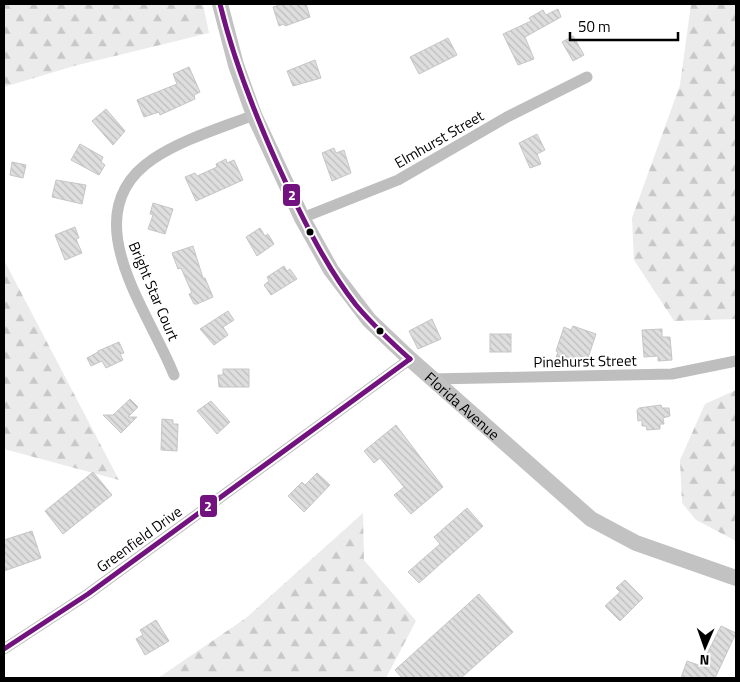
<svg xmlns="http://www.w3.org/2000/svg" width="740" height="682" viewBox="0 0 740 682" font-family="'Titillium Web',sans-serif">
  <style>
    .forest { fill: url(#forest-firs) }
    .building { fill: url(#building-back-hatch); stroke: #c6c6c6 }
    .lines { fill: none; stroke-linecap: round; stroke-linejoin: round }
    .minor { stroke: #bebebe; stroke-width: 11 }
    .secondary { stroke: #c2c2c2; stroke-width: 16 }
    .bus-1-casing { stroke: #fff; stroke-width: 9 }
    .bus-1 { stroke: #72127e; stroke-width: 5 }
    .bus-dot { fill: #000; stroke: #fff; stroke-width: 2 }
    .labels { text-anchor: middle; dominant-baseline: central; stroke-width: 4; stroke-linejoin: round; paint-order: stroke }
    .street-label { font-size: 15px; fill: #000; stroke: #fff }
    .line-badge { stroke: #fff; stroke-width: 2 }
    .badge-label { font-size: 14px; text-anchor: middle; font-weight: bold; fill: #fff }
  </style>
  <defs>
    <pattern id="forest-firs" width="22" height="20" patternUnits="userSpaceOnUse" patternTransform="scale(1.25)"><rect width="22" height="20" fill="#ebebeb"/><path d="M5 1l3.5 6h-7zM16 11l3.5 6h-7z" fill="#c8c8c8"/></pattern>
    <pattern id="building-back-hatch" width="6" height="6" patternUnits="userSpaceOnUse" patternTransform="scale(1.25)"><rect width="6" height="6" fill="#dedede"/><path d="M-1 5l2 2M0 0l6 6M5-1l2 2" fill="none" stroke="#bdbdbd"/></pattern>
  </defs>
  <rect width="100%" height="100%" fill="#fff"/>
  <g class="forest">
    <polygon points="4,4 203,4 209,33 74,66 4,87"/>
    <polygon points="691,4 736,4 736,319 674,321 634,260 632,218 680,85"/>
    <polygon points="4,260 119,480 4,449"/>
    <polygon points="736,390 736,541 696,520 682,503 680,460 705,404"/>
    <polygon points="363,513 364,560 416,621 386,678 158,678 246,618"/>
  </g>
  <g class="building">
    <polygon points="283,4 306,4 310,17 285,26 284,24 279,26 273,7"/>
    <polygon points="558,9 561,17 525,37 534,59 518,65 503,34 531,21 529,18 543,10 546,15"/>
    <polygon points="573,36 584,55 573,61 562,42"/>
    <polygon points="448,38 457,55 419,74 410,57"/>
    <polygon points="315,60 321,78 293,86 287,71"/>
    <polygon points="189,67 200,92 194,95 195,99 160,115 159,112 144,117 137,100 177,84 173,74"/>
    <polygon points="106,109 125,131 113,145 92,121"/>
    <polygon points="537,134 545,150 537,154 541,164 530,168 519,143"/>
    <polygon points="80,144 103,157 101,162 105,165 99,175 71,160"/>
    <polygon points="334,148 336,153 344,150 351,173 332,181 322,153"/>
    <polygon points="226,159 227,163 234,160 243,180 196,201 185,177 195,173 197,176 217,167 216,164"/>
    <polygon points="12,162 26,165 23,178 10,175"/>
    <polygon points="56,180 86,185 82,204 52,197"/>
    <polygon points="153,203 173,209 165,234 148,229 153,215 150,214"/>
    <polygon points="75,227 79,238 76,239 82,253 65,260 55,235"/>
    <polygon points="260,228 265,236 268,234 274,244 257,256 246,237"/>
    <polygon points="193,246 203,278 205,278 213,297 197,304 194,304 189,294 192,293 181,268 178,269 172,253"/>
    <polygon points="284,266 287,271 290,269 297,279 271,295 264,285 269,281 267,277"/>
    <polygon points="228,311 234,320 223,327 228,335 214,345 200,329"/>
    <polygon points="432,319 441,339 418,349 409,331"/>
    <polygon points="573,326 596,334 587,361 578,358 576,364 556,357 558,352 556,351 564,327 571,330"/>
    <polygon points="662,329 662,337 670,337 672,360 658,361 658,356 644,357 642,330"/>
    <rect x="490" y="334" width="21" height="18"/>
    <polygon points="119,342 124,353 120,354 123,360 106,368 102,361 91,366 87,358 98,352 98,351"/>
    <polygon points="223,369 249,369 249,387 219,387 218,375 223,375"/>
    <polygon points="130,399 138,407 128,417 137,417 121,433 103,415 113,415"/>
    <polygon points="211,401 230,422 217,434 197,411"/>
    <polygon points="661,405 662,408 669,408 670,416 663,418 664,424 660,424 660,429 647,430 646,426 642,426 642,420 638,421 637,410 639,408"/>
    <polygon points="162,419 173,420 173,424 178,424 177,451 161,450"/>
    <polygon points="396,425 443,487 411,514 394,495 404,487 380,458 374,463 364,451"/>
    <polygon points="93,472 112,495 63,534 45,511"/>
    <polygon points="317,473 330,485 304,512 288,496 302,482 305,485"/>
    <polygon points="467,508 483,526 419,583 408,572 440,544 434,537"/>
    <polygon points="32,531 41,558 4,571 4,540"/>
    <polygon points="625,580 643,598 620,621 605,606 620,592 616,588"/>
    <polygon points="479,594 513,632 461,678 402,678 395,670"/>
    <polygon points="156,620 169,641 145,655 136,639 143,635 140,630"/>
    <polygon points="721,626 736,633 715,678 681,678 687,661 701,666"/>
  </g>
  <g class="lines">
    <g class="minor">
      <polyline points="302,218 398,180 507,117 587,77"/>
      <path d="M174 375C149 311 71 214 153 159 183 139 221 128 254 115"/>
      <polyline points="432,379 672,374 736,361"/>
      <polyline points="4,649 88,594 410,359"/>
    </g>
    <path class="secondary" id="s1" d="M220 4 236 65 254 115 302 218 331 270 369 320 410 359 591 519 636 543 736 578"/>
    <g class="bus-1-casing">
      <g id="bus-1">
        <path d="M220 4C235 66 259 125 286 183 306 225 327 268 356 305 373 325 391 342 410 359"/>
        <polyline points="4,649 88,594 410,359"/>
      </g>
    </g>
    <use href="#bus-1" class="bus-1"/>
  </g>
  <g class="bus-dot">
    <circle cx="310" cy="232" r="4.5"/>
    <circle cx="380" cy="331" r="4.5"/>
  </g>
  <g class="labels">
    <g class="street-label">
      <text transform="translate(439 139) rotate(-30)">Elmhurst Street</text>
      <text transform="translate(154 291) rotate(67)">Bright Star Court</text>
      <text transform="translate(585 361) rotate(-1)">Pinehurst Street</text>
      <text stroke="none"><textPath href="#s1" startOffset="479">Florida Avenue</textPath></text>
      <text transform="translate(139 539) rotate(-36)">Greenfield Drive</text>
    </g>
  </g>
  <g class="line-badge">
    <rect x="282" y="183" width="19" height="24" rx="5" fill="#72127e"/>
    <rect x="199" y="494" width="19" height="24" rx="5" fill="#72127e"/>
  </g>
  <g class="badge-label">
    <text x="292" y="200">2</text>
    <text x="208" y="511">2</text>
  </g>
  <rect width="740" height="682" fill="none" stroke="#000000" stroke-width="10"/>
  <g transform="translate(705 647) rotate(182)" stroke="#ffffff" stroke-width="4" paint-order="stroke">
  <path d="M0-4L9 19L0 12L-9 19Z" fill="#000000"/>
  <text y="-8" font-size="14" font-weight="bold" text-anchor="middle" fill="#000000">N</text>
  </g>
  <path d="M570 32v8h108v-8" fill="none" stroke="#000000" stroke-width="2.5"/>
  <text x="578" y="32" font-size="15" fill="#000000" stroke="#ffffff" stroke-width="4" paint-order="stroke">50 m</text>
</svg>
